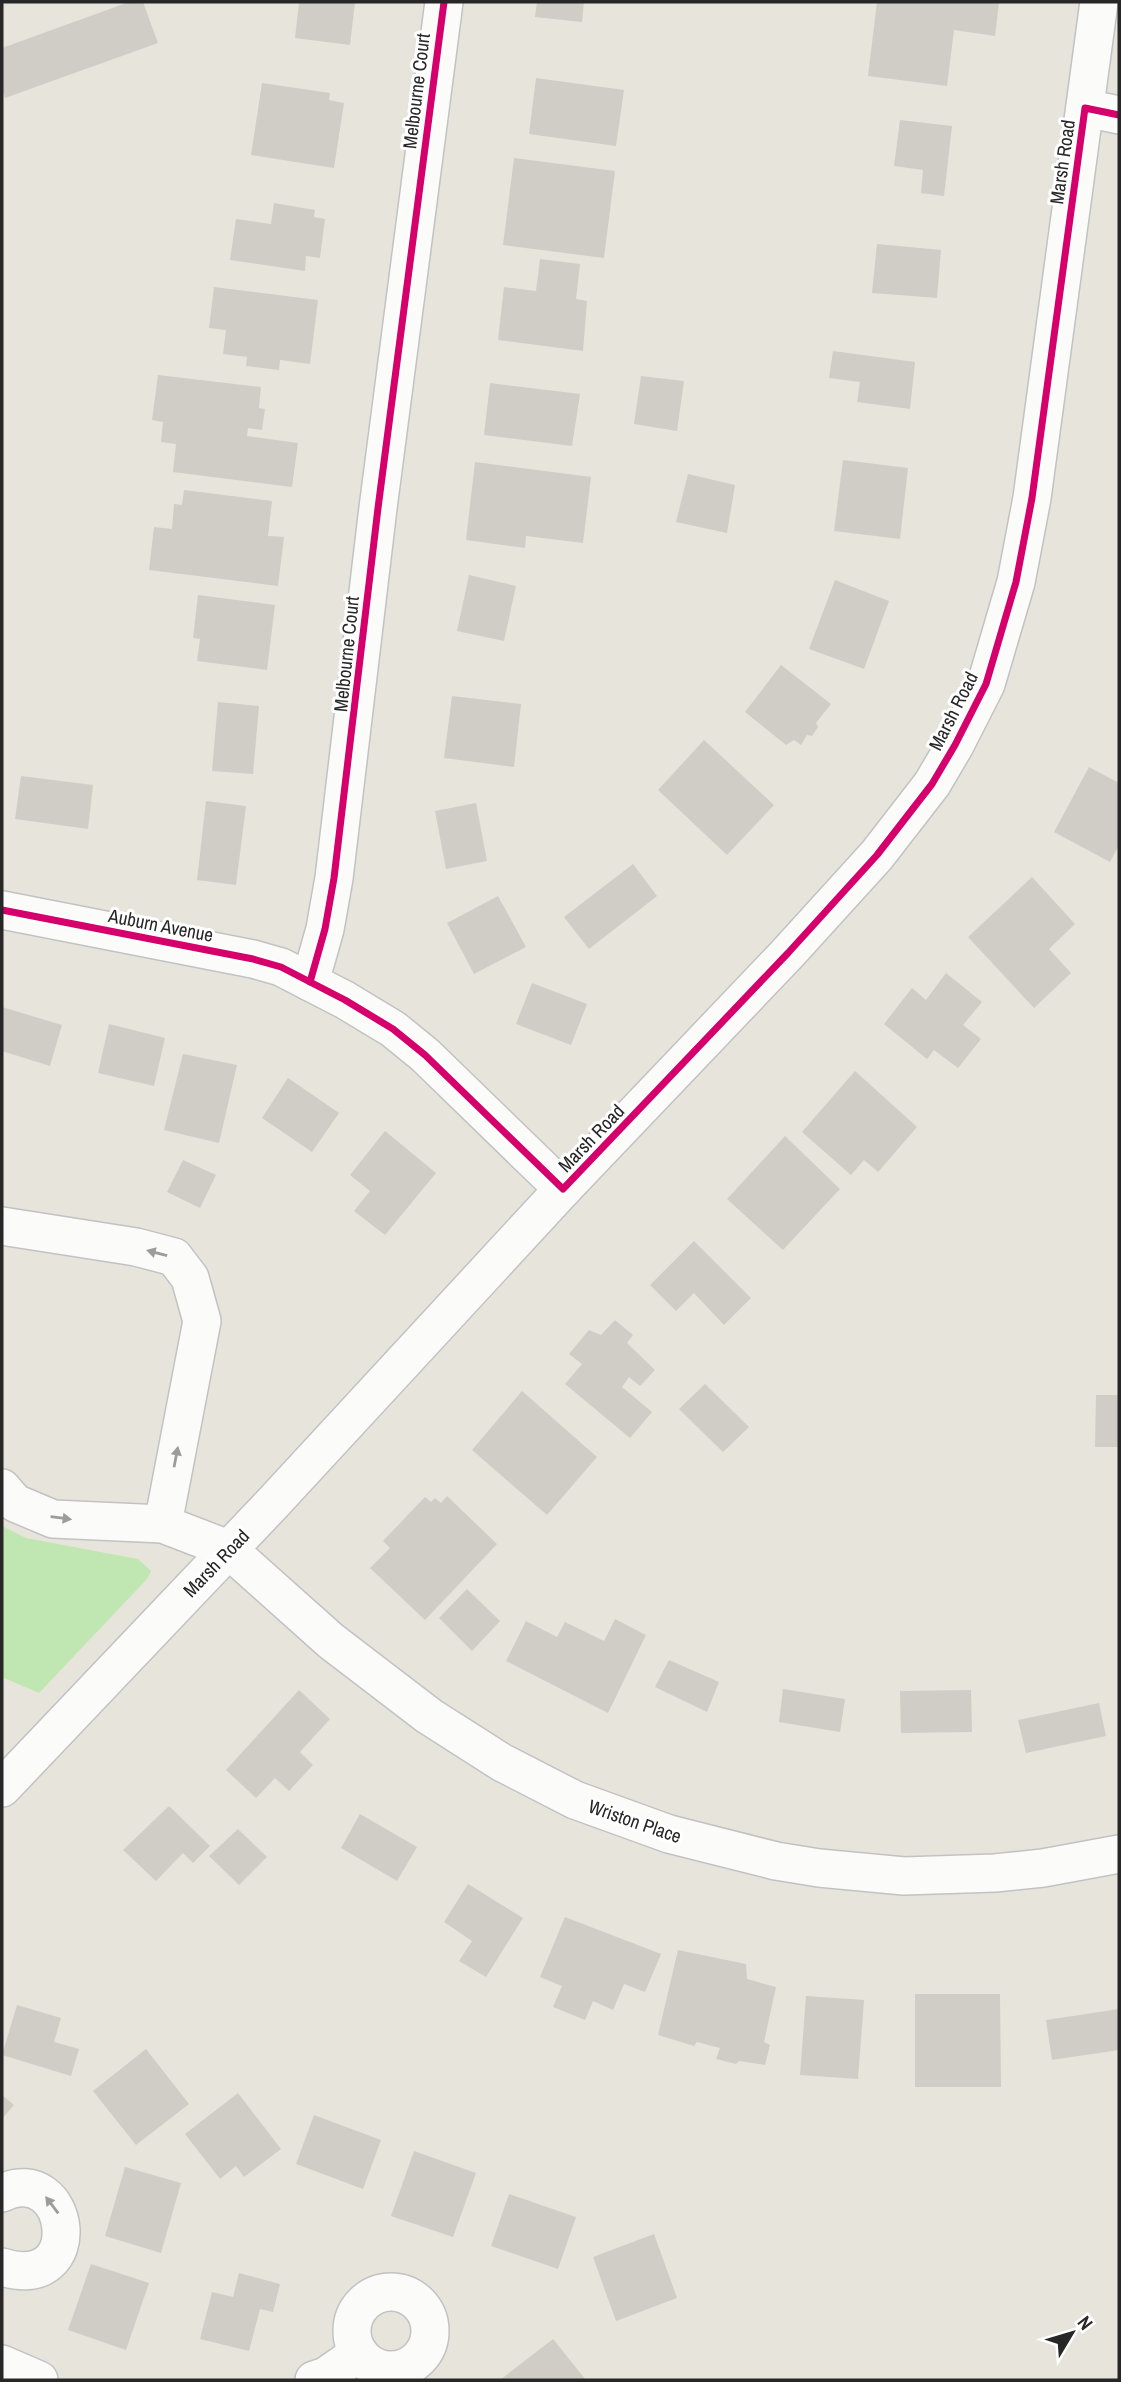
<svg xmlns="http://www.w3.org/2000/svg" width="1121" height="2382" viewBox="0 0 1121 2382" font-family="'Archivo Narrow',sans-serif">
  <style>
    .green { fill: #c0e7b1 }
    .building { fill: #d0cdc7 }
    .lines { fill: none; stroke-linecap: round; stroke-linejoin: round }
    .minor-casing { stroke: #c3c2c3; stroke-width: 40 }
    .minor { stroke: #fbfbfa; stroke-width: 37 }
    .cycleway-casing { stroke: #fff; stroke-width: 11 }
    .cycleway { stroke: #d6006c; stroke-width: 7 }
    .oneway { fill: #9c9c9b }
    .labels { text-anchor: middle; dominant-baseline: central; stroke-width: 6; stroke-linejoin: round; paint-order: stroke }
    .street-label { font-size: 19px; fill: #272727; stroke: #fff }
  </style>
  <rect width="100%" height="100%" fill="#e7e4dc"/>
  <polygon class="green" points="2,1526 26,1538 138,1559 151,1571 147,1579 39,1693 4,1678 2,1673"/>
  <g class="building">
    <polygon points="129,2 143,2 158,43 5,98 2,89 2,48"/>
    <polygon points="299,2 355,2 350,45 295,38"/>
    <polygon points="537,2 584,2 582,22 535,17"/>
    <polygon points="877,2 999,2 995,36 954,30 947,86 868,76"/>
    <polygon points="536,78 624,90 616,146 529,134"/>
    <polygon points="262,83 330,93 329,100 344,103 334,168 251,155"/>
    <polygon points="900,120 952,126 944,196 921,193 923,170 894,166"/>
    <polygon points="514,158 615,171 604,258 503,245"/>
    <polygon points="274,203 315,210 314,217 325,219 320,258 306,256 305,271 230,260 236,219 271,224"/>
    <polygon points="877,244 941,250 937,298 872,293"/>
    <polygon points="540,259 580,264 576,299 587,301 583,351 498,340 504,287 536,291"/>
    <polygon points="214,287 318,300 310,364 280,360 279,370 246,366 247,357 223,354 226,330 209,328"/>
    <polygon points="833,351 915,362 910,409 857,402 860,382 829,378"/>
    <polygon points="158,375 261,387 259,408 265,409 262,430 248,428 247,436 298,443 292,487 173,472 176,444 161,442 163,422 152,420"/>
    <polygon points="641,376 684,381 677,431 634,424"/>
    <polygon points="490,383 580,394 572,446 484,435"/>
    <polygon points="843,460 908,468 900,539 834,531"/>
    <polygon points="475,462 591,477 583,543 526,536 525,548 466,540"/>
    <polygon points="688,474 735,485 727,533 676,522"/>
    <polygon points="184,490 272,501 268,536 284,537 278,586 149,570 154,527 172,529 174,504 182,505"/>
    <polygon points="469,575 516,586 504,641 457,631"/>
    <polygon points="835,580 889,601 864,669 809,649"/>
    <polygon points="198,595 275,605 267,670 197,661 200,639 193,638"/>
    <polygon points="781,665 831,704 816,723 818,727 812,736 807,735 801,745 794,740 786,745 745,712"/>
    <polygon points="452,696 521,704 514,767 444,758"/>
    <polygon points="218,702 259,706 253,774 212,771"/>
    <polygon points="704,740 774,805 727,855 658,790"/>
    <polygon points="1089,767 1119,783 1119,845 1110,862 1054,832"/>
    <polygon points="21,776 93,785 88,829 15,819"/>
    <polygon points="206,801 246,806 236,885 197,880"/>
    <polygon points="476,803 487,861 446,869 435,811"/>
    <polygon points="633,864 657,896 589,949 564,917"/>
    <polygon points="1032,877 1075,924 1049,949 1071,973 1034,1008 968,937"/>
    <polygon points="498,896 526,947 474,974 447,923"/>
    <polygon points="946,973 982,1002 963,1025 981,1039 958,1068 934,1050 927,1059 884,1024 912,988 926,1000"/>
    <polygon points="532,983 587,1004 571,1045 516,1024"/>
    <polygon points="2,1007 62,1025 50,1066 2,1051"/>
    <polygon points="109,1024 165,1038 154,1086 98,1073"/>
    <polygon points="183,1054 237,1065 219,1143 164,1130"/>
    <polygon points="855,1071 917,1127 878,1172 864,1160 851,1175 802,1132"/>
    <polygon points="288,1078 339,1113 312,1152 262,1118"/>
    <polygon points="385,1131 436,1173 385,1235 354,1211 370,1191 350,1175"/>
    <polygon points="785,1136 840,1189 783,1250 727,1199"/>
    <polygon points="183,1160 216,1175 200,1208 167,1192"/>
    <polygon points="694,1241 751,1298 724,1325 694,1293 676,1311 650,1285"/>
    <polygon points="615,1320 633,1335 627,1343 655,1370 640,1386 629,1377 622,1387 652,1412 630,1438 565,1384 582,1364 569,1354 589,1330 601,1335"/>
    <polygon points="705,1384 749,1427 723,1452 679,1409"/>
    <polygon points="522,1391 597,1457 547,1515 472,1450"/>
    <polygon points="1096,1395 1119,1395 1119,1447 1095,1447"/>
    <polygon points="447,1496 497,1544 425,1620 370,1568 390,1548 383,1541 425,1497 431,1502 435,1498 441,1503"/>
    <polygon points="467,1589 500,1621 472,1651 439,1618"/>
    <polygon points="615,1619 646,1635 608,1713 506,1661 526,1621 557,1637 565,1622 604,1641"/>
    <polygon points="669,1660 719,1682 707,1712 655,1687"/>
    <polygon points="783,1689 845,1699 840,1732 779,1722"/>
    <polygon points="299,1690 330,1719 300,1752 313,1765 289,1791 275,1778 256,1798 226,1770"/>
    <polygon points="971,1690 972,1732 901,1733 900,1691"/>
    <polygon points="1099,1703 1106,1736 1026,1753 1018,1720"/>
    <polygon points="169,1806 210,1846 193,1863 183,1853 156,1881 123,1850"/>
    <polygon points="360,1814 417,1847 397,1881 341,1848"/>
    <polygon points="238,1829 267,1857 239,1885 209,1856"/>
    <polygon points="468,1884 523,1918 486,1977 459,1961 472,1941 444,1922"/>
    <polygon points="565,1917 661,1954 645,1992 624,1984 613,2010 593,2001 585,2020 553,2007 562,1986 540,1977"/>
    <polygon points="678,1950 746,1964 747,1979 776,1987 764,2042 770,2045 765,2065 739,2061 736,2064 716,2059 720,2048 697,2042 694,2046 658,2035"/>
    <polygon points="915,1994 1000,1994 1001,2087 915,2087"/>
    <polygon points="806,1996 864,2000 858,2079 800,2075"/>
    <polygon points="17,2005 61,2018 54,2042 79,2049 71,2076 2,2055"/>
    <polygon points="1119,2009 1119,2050 1052,2060 1046,2020"/>
    <polygon points="146,2049 189,2104 136,2145 93,2091"/>
    <polygon points="238,2093 281,2149 244,2177 236,2166 220,2179 185,2134"/>
    <polygon points="2,2095 14,2105 2,2119"/>
    <polygon points="314,2115 381,2140 363,2189 296,2164"/>
    <polygon points="414,2151 476,2173 453,2237 391,2216"/>
    <polygon points="125,2167 181,2183 161,2253 105,2236"/>
    <polygon points="509,2194 576,2217 558,2269 491,2246"/>
    <polygon points="654,2234 677,2298 616,2321 593,2257"/>
    <polygon points="91,2264 149,2283 126,2350 68,2330"/>
    <polygon points="239,2273 280,2284 273,2312 260,2309 249,2351 200,2339 212,2292 233,2297"/>
    <polygon points="553,2339 586,2380 500,2380"/>
  </g>
  <g class="lines">
    <g class="minor-casing">
      <g id="minor">
        <polyline points="1085,108 1119,115"/>
        <polyline points="2,910 253,959 281,967 345,1000 393,1029 425,1055 563,1189"/>
        <polyline points="310,982 325,929 334,878 378,508 444,2"/>
        <polyline points="2,1226 136,1247 174,1257 190,1278 202,1321 163,1524"/>
        <polyline points="2,1488 15,1503 53,1519 163,1524 228,1549 331,1641 429,1716 501,1762 575,1800 669,1834 776,1861 819,1868 904,1876 995,1873 1043,1868 1119,1854"/>
        <polyline points="2,1788 272,1504 563,1189 788,953 877,855 932,784 955,745 986,684 1016,582 1032,498 1099,2"/>
        <path d="M2 2193C71 2160 90 2294 2 2267"/>
        <circle cx="391" cy="2331" r="39"/>
        <polyline points="2,2364 39,2380"/>
        <polyline points="314,2380 326,2376 359,2353"/>
      </g>
    </g>
    <use href="#minor" class="minor"/>
    <g class="cycleway-casing">
      <g id="cycleway">
        <polyline points="2,910 253,959 281,967 345,1000 393,1029 425,1055 563,1189 788,953 877,855 932,784 955,745 986,684 1016,582 1032,498 1085,108 1119,115"/>
        <polyline points="310,982 325,929 334,878 378,508 444,2"/>
      </g>
    </g>
    <use href="#cycleway" class="cycleway"/>
  </g>
  <defs><path id="oneway-solid" d="M-6-.8H1V-3.2L6.5 0L1 3.2V.8H-6Z" transform="scale(1.75)"/></defs>
  <g class="oneway">
    <use href="#oneway-solid" transform="translate(157 1253) rotate(-165)"/>
    <use href="#oneway-solid" transform="translate(176 1457) rotate(-79)"/>
    <use href="#oneway-solid" transform="translate(61 1518) rotate(7)"/>
    <use href="#oneway-solid" transform="translate(52 2205) rotate(-127)"/>
  </g>
  <g class="labels">
    <g class="street-label">
      <text transform="translate(416 91) rotate(-83)">Melbourne Court</text>
      <text transform="translate(1062 162) rotate(-82)">Marsh Road</text>
      <text transform="translate(346 654) rotate(-84)">Melbourne Court</text>
      <text transform="translate(953 711) rotate(-63)">Marsh Road</text>
      <text transform="translate(161 925) rotate(11)">Auburn Avenue</text>
      <text transform="translate(591 1138) rotate(-46)">Marsh Road</text>
      <text transform="translate(216 1563) rotate(-46)">Marsh Road</text>
      <text transform="translate(635 1821) rotate(19)">Wriston Place</text>
    </g>
  </g>
  <rect width="1121" height="2382" fill="none" stroke="#272727" stroke-width="7"/>
  <g transform="translate(1072 2333) rotate(52)" stroke="#ffffff" stroke-width="5" paint-order="stroke">
  <path d="M0-5L12 26L0 18L-12 26Z" fill="#272727"/>
  <text y="-10" font-size="19" font-weight="bold" text-anchor="middle" fill="#272727">N</text>
  </g>
</svg>
